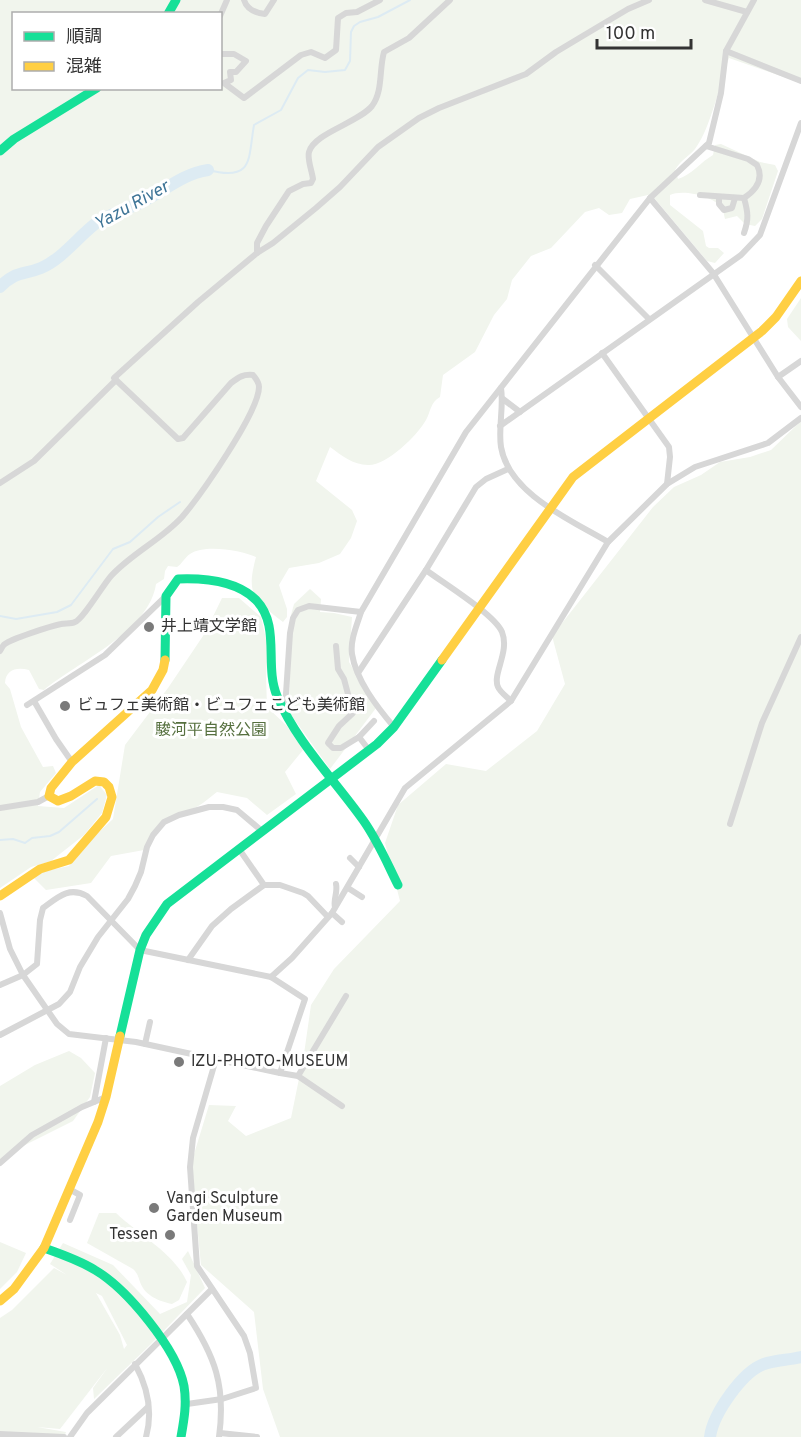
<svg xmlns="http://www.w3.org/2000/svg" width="801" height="1437" viewBox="0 0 801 1437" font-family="Overpass,'Noto Sans JP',sans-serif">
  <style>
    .green { fill: #f1f5ed; fill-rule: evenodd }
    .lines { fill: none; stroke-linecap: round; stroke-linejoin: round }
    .stream { stroke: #ddebf3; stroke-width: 2 }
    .river { stroke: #ddebf3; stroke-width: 12 }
    .street { stroke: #d7d7d7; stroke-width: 6 }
    .fast { stroke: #16e098; stroke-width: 9 }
    .slow { stroke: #ffcf43; stroke-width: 9 }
    .poi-dot { fill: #7a7a7a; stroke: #fff; stroke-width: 2 }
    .labels { text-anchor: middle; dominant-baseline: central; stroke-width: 6; stroke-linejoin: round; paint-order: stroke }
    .poi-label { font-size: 16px; fill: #333; stroke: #fff; text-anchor: start }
    .park-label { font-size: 16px; fill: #56703f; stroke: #fff }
    .water-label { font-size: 18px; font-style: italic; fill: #3f7597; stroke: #fff }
  </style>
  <rect width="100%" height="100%" fill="#fff"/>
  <g class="green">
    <path d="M0 0H801V83L729 58C721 81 710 128 697 146 691 156 682 158 675 170L678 179C690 176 702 161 713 155L715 145 721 144 760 162 775 165 778 171 762 219 755 226 745 224 737 216 725 219C724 216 724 212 722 209 715 196 683 189 670 195V205L703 231 706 246 709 248H718L724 253 715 263 707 261 655 199 648 195 630 199 622 213 609 215 599 208 585 212 551 248 531 256 512 280 507 299 494 315 475 352 443 375 440 397C430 403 431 411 426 420 417 436 386 466 368 465 353 465 341 455 330 447L316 481 352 510 357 521 351 538 340 554 319 563 289 568 279 585 287 609V617L283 622C253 598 246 595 256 557 241 550 204 544 190 554 185 557 182 564 177 567L168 566 165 571 164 579 156 584C149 632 77 662 44 690L39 689 29 670C17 667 6 669 5 683L10 689 21 727 43 767 53 766 56 773 40 792 38 806 64 808 99 785 107 795 102 813 84 835 51 861 31 867 0 888ZM14 14H220V88H14Z"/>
    <polygon points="801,298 801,341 788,327 787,319"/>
    <polygon points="801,421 801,1437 280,1437 263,1389 254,1312 201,1265 191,1164 209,1105 236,1106 228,1121 246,1136 291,1118 304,1054 311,1005 334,969 400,901 385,843 398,805 446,764 486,771 537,731 565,684 552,636 653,507 674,487 701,475 720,462 750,457 771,450"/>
    <polygon points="310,589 321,599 320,612 334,613 352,617 349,662 376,708 330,769 289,712 291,615 294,604"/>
    <path d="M222 598H239L261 617 268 648 266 676 267 707 287 726 303 750 285 772 296 794 267 815 247 798 217 792C210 797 202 805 194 808 169 819 156 824 144 850L111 856 91 883 46 890 32 876 41 872 69 866 87 843 113 819 125 745 168 688 205 633Z"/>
    <polygon points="69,1051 81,1058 95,1073 90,1097 73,1121 5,1155 0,1163 0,1086 35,1065"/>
    <path d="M99 1213H116C138 1234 175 1254 187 1282L179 1300 172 1304C159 1301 145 1296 140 1282 138 1276 138 1274 133 1269L87 1243Z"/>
    <polygon points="0,1242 26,1253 17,1272 0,1289"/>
    <path d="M63 1243 113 1265 160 1314 187 1302 191 1275 182 1259 188 1251 205 1288 151 1344 94 1399 93 1388 108 1367 60 1429 37 1427 66 1432 64 1437 0 1436V1318L12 1310 54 1268 67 1275 50 1264ZM96 1293 102 1296 127 1345 124 1349 120 1335Z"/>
  </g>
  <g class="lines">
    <g class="stream">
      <path d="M208 170C254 182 248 159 254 125L281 110 298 78 308 70 325 72 345 70 350 61 351 32 354 26 360 22 378 17 410 0"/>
      <polyline points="0,616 16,619 57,612 71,605 113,549 130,542 158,517 180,502"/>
      <polyline points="0,840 13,839 25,843 32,838 50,836 59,832 97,799"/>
    </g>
    <g class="river">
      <path d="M0 287C15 271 24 275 41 268 62 259 78 237 95 224 108 214 124 211 138 204 162 193 181 174 208 170"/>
      <path d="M710 1437C713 1414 742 1372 764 1364 775 1360 789 1360 801 1357"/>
    </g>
    <g class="street">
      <path d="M244 0C247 10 256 13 265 14L274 0"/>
      <polyline points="705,0 747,12"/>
      <polyline points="220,16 227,0"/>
      <polyline points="726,51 801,81"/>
      <polyline points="220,54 234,54 246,61 236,72 230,72 231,80 224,83 244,98 301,55 311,52 325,58 336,50 338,18 346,13 357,12 380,0"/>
      <path d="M700 195 744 198C756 190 764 179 757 165L748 159 706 146"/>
      <polyline points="719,197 719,204 724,210 732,208 735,198"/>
      <polyline points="650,198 713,273 778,377 801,407"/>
      <path d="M744 233C749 219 748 212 744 198"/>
      <path d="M257 253V243L266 226 289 191 303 184 311 183 313 179C312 171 307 159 309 152 314 133 358 123 372 106 383 92 379 69 384 52L409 38 450 0"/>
      <polyline points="595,265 649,319"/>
      <polyline points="602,353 669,447 670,457 667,484"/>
      <polyline points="778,377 801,361"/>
      <path d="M501 388C504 407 498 428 501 447 509 494 571 520 608 542"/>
      <polyline points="503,399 520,412"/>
      <polyline points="500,426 741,255 760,235 801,123"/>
      <polyline points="0,483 34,461 116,380 114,378 198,302 257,253 273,243 316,208 340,187 378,147 419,118 439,108 526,74 556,52 581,37 628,9 649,0"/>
      <path d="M426 570C443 583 494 614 502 632 510 652 492 674 498 687 500 692 507 697 511 701"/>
      <polyline points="336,646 338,669 344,679 353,713 339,726 328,743 333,748 341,748 359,737"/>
      <path d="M0 651C1 649 3 645 5 644 11 639 51 626 61 624 65 623 71 624 75 622 83 619 103 585 111 576 132 553 161 540 182 517 200 496 259 412 259 387 259 382 256 379 253 375 243 374 239 377 231 383L183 438 178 439 116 380"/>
      <polyline points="358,673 426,570 476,487 486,479 508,469"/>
      <polyline points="34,701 56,739 72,762"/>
      <polyline points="27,705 105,655 166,596"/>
      <polyline points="285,709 290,633 293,618 298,610 309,606 361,612"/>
      <path d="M394 727C377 707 356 680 352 654 350 640 357 625 361 612L466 432 650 198 709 143 721 93 726 51 754 0"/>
      <polyline points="369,750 359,737 374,721"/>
      <polyline points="0,808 38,802 49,796"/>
      <polyline points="730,824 762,723 801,637"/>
      <polyline points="239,849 264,885"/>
      <polyline points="350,858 359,867"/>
      <polyline points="348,888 362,897"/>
      <path d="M335 907C333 900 338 892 336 884"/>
      <path d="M0 913 10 949 23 975 57 1024 69 1034 136 1042 280 1073 305 999 271 977 140 950 87 896C69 886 58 897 43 908L40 920 37 964 23 975 0 985"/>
      <polyline points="332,913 342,922"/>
      <polyline points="188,960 212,926 231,909 264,885 280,885 303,893 308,896 328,917"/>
      <polyline points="271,977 292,958 332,913 405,788 511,701 608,542 667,484 695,467 768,443 801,418"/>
      <polyline points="0,1035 59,1004 70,992 80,967 98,937 128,899 135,886 141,872 147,847 153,835 164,822 179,815 209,807 223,807 237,810 262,831"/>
      <polyline points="145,1044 150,1022"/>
      <polyline points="280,1073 298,1076 342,1106"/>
      <polyline points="298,1076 346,996"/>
      <polyline points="94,1102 106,1038"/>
      <polyline points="0,1163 32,1135 82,1107 106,1097"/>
      <polyline points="69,1189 80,1195 70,1220"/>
      <path d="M187 1314C215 1356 226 1386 219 1437"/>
      <path d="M135 1364C147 1386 153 1412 146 1437"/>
      <polyline points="187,1404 222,1399 256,1388 250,1353 244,1336 197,1266 190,1167 193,1138 216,1059"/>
      <polyline points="220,1433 257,1437"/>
      <polyline points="0,1434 64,1437"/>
      <polyline points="70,1437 87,1413 212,1289"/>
      <polyline points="116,1437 148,1407"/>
    </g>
    <g class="fast">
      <polyline points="168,14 176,0"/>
      <polyline points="0,151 14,139 97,88"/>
      <path d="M165 660 166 596 178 579C204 578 236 580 256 600 281 626 264 665 277 696 297 743 334 779 363 820 378 841 387 863 398 885"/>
      <polyline points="120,1036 140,950 146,935 167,904 377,744 394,727 442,660"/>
      <path d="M44 1248C61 1254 79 1260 95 1270 127 1289 177 1349 184 1386 187 1404 184 1420 181 1437"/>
    </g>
    <g class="slow">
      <polyline points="442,660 573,477 762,331 776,317 801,281"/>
      <polyline points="0,896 40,869 69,860 106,817 112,797 109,787 104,782 95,781 71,796 58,801 49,796 51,788 72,762 152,690 163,670 165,660"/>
      <polyline points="0,1301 14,1289 44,1248 98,1122 106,1097 120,1036"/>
    </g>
  </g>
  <g class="poi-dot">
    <circle cx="149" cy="627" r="6"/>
    <circle cx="65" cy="706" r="6"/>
    <circle cx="179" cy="1062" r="6"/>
    <circle cx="154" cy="1208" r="6"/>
    <circle cx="170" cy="1235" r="6"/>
  </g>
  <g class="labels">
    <g class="poi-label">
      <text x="161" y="627">井上靖文学館</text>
      <text x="77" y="706">ビュフェ美術館・ビュフェこども美術館</text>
      <text x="191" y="1062">IZU-PHOTO-MUSEUM</text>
      <text x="166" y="1199">Vangi Sculpture<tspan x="166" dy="18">Garden Museum</tspan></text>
      <text x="158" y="1235" text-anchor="end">Tessen</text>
    </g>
    <g class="park-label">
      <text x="211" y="731">駿河平自然公園</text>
    </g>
    <g class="water-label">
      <text transform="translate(132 206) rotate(-29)">Yazu River</text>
    </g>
  </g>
  <rect x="12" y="12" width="210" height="78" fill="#ffffff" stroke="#adadad" stroke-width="1.5"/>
  <rect x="24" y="32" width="30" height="9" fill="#16e098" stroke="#adadad" stroke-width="1.5"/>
  <text x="66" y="42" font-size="18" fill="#333333">順調</text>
  <rect x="24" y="62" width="30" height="9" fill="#ffcf43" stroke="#adadad" stroke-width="1.5"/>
  <text x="66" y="72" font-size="18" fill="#333333">混雑</text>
  <path d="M597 39v9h94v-9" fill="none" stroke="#333333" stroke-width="3"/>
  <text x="606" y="39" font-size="18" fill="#333333" stroke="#ffffff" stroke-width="4.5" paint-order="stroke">100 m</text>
</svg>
